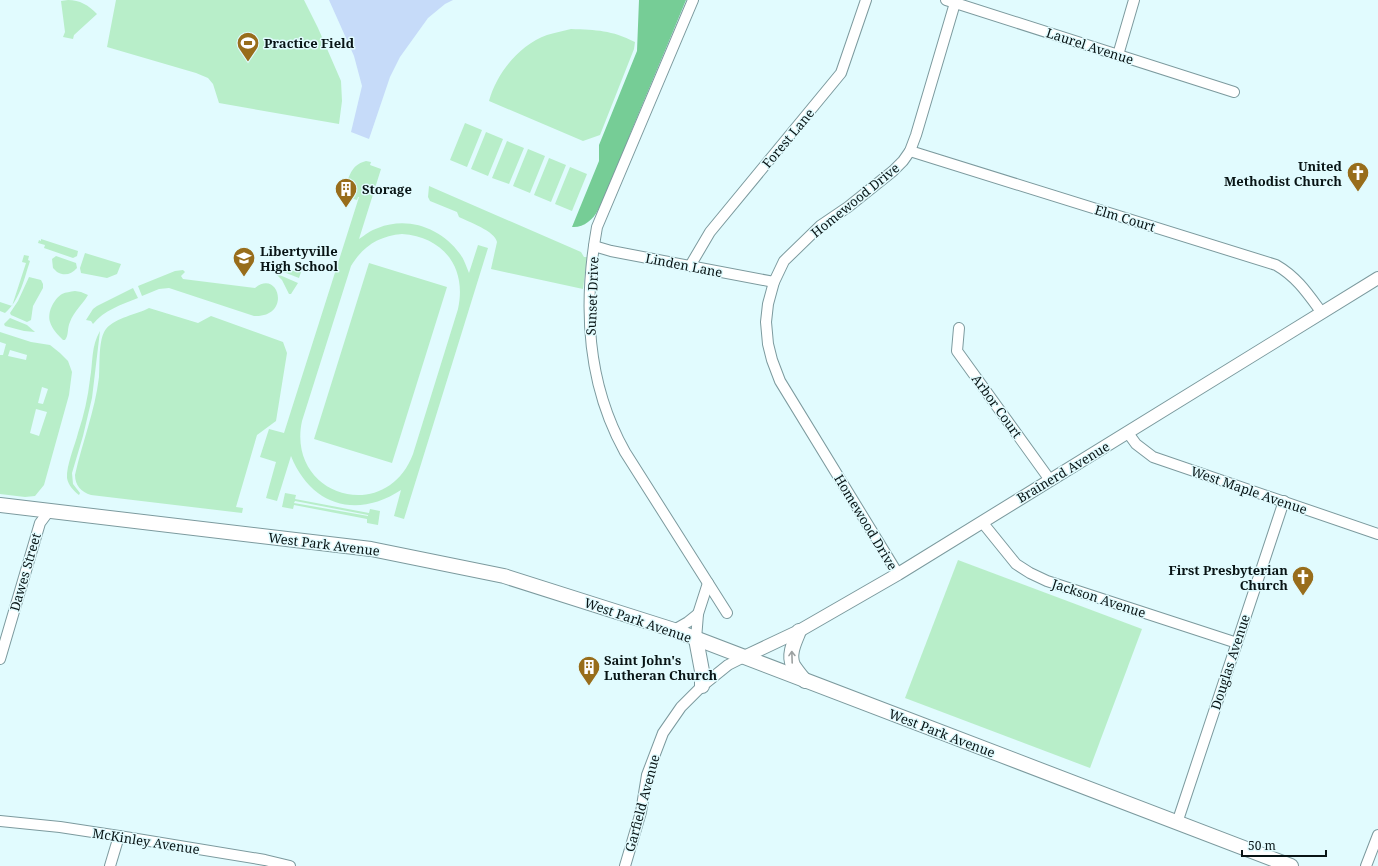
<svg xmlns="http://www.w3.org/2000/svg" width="1378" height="866" viewBox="0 0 1378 866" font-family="'Noto Serif',serif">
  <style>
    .green { fill: #b8eec9; fill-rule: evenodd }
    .forest { fill: #76cd96 }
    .water { fill: #c6dbf9 }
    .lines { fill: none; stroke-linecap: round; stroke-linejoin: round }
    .minor-casing { stroke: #7c9a9e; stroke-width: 12 }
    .tertiary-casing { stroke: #7c9a9e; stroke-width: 14 }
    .secondary-casing { stroke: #7c9a9e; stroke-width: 16 }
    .minor { stroke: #fff; stroke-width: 10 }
    .tertiary { stroke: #fff; stroke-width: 12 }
    .secondary { stroke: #fff; stroke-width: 14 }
    .oneway { stroke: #9ca1a1 }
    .labels { text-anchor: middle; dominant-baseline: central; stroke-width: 3; stroke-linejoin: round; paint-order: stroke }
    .poi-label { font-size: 13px; font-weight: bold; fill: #081415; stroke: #e1fbfe; text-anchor: start }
    .street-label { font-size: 13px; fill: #081415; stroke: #e1fbfe }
  </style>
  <rect width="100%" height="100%" fill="#e1fbfe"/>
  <g class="green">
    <path d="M68 0C80 0 88 5 97 14L74 35 73 39 63 37 65 32 61 1Z"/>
    <polygon points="116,0 304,0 318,28 341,81 342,101 339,124 219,103 213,84 208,78 196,73 107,47"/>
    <path d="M571 29C597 30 611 30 635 42L634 49 600 135 583 141 489 101C497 73 519 45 547 35 554 33 563 31 571 29Z"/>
    <polygon points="465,123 482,130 467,167 450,160"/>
    <polygon points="486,132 503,139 488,176 471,169"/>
    <polygon points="507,141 524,148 509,184 492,178"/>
    <polygon points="528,149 545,156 530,193 513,186"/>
    <polygon points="549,158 566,165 551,202 534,195"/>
    <path d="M366 161 371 162 370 165 381 169 359 239C365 235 371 230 378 228 408 216 441 228 460 254 464 259 466 266 469 273L478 245 488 248 404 519 394 516 401 490C357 519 311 506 291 456L277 501 266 498 276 462 260 457 269 429 284 433 359 197H358L357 200 343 196C348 181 349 165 366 161ZM402 234C444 237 467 268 458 309L413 454C386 526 286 496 302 421L351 266C363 246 379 236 402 234Z"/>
    <polygon points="570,167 587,174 572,211 555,204"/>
    <path d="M429 186 581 252 584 257H587L583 289 491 269 497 242C495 231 469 222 459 217L457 212 430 201 428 197Z"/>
    <polygon points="41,239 78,251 77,256 73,258 44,248 45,245 38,243 39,240 41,241"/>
    <polygon points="85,253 121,264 117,274 107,278 81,273 80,268"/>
    <path d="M24 255 29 256 28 260 30 261C24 279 20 300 5 313L0 311V302L12 306 26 263 22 262Z"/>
    <path d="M56 256 76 263 77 268C71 275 64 276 57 272L53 268 52 259Z"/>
    <polygon points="369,263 447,287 392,463 314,439"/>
    <polygon points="273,268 301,272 299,278"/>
    <path d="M183 270 185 272 181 276 183 279 255 288C279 268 292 318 254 316L169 288 159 289 142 296 138 286 175 271Z"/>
    <polygon points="275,273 298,283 291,294 289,294 282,280"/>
    <polygon points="29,277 41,280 43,284 43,288 33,306 31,320 27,322 11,315 10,313 18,301"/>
    <path d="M133 288 138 298C121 305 104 310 93 324L91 321 86 320 93 309 97 306Z"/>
    <path d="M75 291 81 292 88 295C83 304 74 311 70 322 67 328 69 335 65 340H63C58 335 52 329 50 322 47 312 54 299 62 294 66 292 70 292 75 291Z"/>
    <path d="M149 308 198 323 211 316 283 342 287 353 276 421 257 435 236 507 243 508 242 513 91 495C81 492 75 485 75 475 82 443 95 411 99 377 100 365 98 339 106 329 116 317 136 315 149 308Z"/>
    <polygon points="10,318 27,325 35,332 24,331 5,326 4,324"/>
    <path d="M100 331 92 398 83 436 72 473 73 484 80 493 79 495C74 491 68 485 67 478 66 466 75 445 78 433 84 415 88 397 90 379 93 362 91 346 100 331Z"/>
    <path d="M0 332 31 342 50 345 60 353 68 361 72 372 69 395 44 485 35 496 25 497 0 494V355H3L6 344 0 342ZM10 350 27 355 26 360 8 356ZM42 387 48 389 43 404 38 403ZM36 409 47 412 39 436 30 433Z"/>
    <path d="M285 493 296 495 295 499 369 513 370 509 380 511 378 525 367 523V519L294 505 293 509 282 507ZM295 501 368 515V516L294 503Z"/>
    <polygon points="958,560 1142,629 1090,768 905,698"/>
  </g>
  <path class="forest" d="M639 0H686C668 44 649 88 631 132 621 158 612 186 598 210 593 220 583 228 572 227L599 161V145L637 51Z"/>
  <polygon class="water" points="329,0 453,0 445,4 428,18 400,57 390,77 369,139 351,132 362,86 354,56"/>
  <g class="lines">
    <g class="minor-casing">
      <g id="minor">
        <path d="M693 0 597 227C583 305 586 382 625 452L727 613"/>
        <polyline points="946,0 1234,92"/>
        <polyline points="1118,55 1134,0"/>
        <path d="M910 151 1276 265C1297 277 1308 294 1322 313"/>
        <polyline points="594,246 611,251 774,282"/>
        <polyline points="690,266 710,232 841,73 866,0"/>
        <polyline points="959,328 957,351 1050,480"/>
        <polyline points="1128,433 1136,444 1153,457 1378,534"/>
        <polyline points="982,522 1016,564 1030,573 1047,581 1237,643"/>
        <polyline points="898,574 780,381 772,360 768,344 766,322 768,304 774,282 784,261 820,226 848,207 893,171 903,161 910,151 916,135 955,3"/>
        <polyline points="674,630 688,622 698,614"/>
        <polyline points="696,639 698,614 708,583"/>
        <polyline points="0,659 40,523 49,511"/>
        <polyline points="0,821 60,827 119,836 265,860 290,866"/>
        <polyline points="1177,823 1284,501"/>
        <polyline points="110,866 119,836"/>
        <polyline points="625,866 641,812 647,775 663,733 681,707 702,686 728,665 744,657"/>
        <polyline points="1366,866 1378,835"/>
      </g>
    </g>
    <g class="tertiary-casing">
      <polyline id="tertiary" points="744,657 799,631 898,574 1378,278"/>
    </g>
    <g class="secondary-casing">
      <g id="secondary">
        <polyline points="0,505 371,549 504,576 674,630 1291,866"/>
        <path d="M799 631C795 641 788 654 793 665 796 670 801 676 805 681"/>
        <polyline points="696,639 702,671 702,686"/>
      </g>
    </g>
    <use href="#minor" class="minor"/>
    <use href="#tertiary" class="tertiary"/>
    <use href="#secondary" class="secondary"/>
  </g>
  <defs><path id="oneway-shaft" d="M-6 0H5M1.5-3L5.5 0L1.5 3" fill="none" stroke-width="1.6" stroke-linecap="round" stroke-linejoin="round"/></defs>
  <use class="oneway" href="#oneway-shaft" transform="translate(792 657) rotate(-92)"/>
  <defs>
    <g id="stadium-pin" transform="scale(1.15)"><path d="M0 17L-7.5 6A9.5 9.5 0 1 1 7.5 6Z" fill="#986d1b" stroke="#e1fbfe"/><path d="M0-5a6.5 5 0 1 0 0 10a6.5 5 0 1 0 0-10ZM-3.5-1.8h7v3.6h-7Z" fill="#fff"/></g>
    <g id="church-pin" transform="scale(1.15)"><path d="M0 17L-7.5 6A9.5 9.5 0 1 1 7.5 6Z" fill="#986d1b" stroke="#e1fbfe"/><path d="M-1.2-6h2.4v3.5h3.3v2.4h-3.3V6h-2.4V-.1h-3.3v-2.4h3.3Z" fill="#fff"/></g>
    <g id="building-pin" transform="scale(1.15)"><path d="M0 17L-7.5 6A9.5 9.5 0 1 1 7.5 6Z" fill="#986d1b" stroke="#e1fbfe"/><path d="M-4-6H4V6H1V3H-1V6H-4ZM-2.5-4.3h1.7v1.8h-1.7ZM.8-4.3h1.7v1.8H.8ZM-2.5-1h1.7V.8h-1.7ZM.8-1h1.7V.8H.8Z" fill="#fff"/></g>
    <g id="school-pin" transform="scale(1.15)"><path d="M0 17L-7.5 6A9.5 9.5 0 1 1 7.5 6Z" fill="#986d1b" stroke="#e1fbfe"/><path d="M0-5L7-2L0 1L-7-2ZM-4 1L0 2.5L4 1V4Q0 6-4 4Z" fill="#fff"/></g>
  </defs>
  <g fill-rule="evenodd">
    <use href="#stadium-pin" x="248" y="43"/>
    <use href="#church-pin" x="1358" y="173"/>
    <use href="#building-pin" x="346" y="189"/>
    <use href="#school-pin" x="244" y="258"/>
    <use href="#church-pin" x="1303" y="577"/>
    <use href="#building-pin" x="589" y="667"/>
  </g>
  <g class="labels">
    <g class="poi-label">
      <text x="264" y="43">Practice Field</text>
      <text x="1342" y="166" text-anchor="end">United<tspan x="1342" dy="15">Methodist Church</tspan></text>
      <text x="362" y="189">Storage</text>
      <text x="260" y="251">Libertyville<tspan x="260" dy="15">High School</tspan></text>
      <text x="1288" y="570" text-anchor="end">First Presbyterian<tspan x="1288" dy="15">Church</tspan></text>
      <text x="604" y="660">Saint John's<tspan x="604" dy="15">Lutheran Church</tspan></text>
    </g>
    <g class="street-label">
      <text transform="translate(1090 46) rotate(18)">Laurel Avenue</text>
      <text transform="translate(788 138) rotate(-50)">Forest Lane</text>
      <text transform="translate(855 200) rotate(-39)">Homewood Drive</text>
      <text transform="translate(1125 218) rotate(17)">Elm Court</text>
      <text transform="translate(684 265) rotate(11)">Linden Lane</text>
      <text transform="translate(592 296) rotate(-88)">Sunset Drive</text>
      <text transform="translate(997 406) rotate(54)">Arbor Court</text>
      <text transform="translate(1063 472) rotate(-31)">Brainerd Avenue</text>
      <text transform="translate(1249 490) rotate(19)">West Maple Avenue</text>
      <text transform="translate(866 522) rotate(59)">Homewood Drive</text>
      <text transform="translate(324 544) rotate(7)">West Park Avenue</text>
      <text transform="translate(25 572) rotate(-74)">Dawes Street</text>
      <text transform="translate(1099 598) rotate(18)">Jackson Avenue</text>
      <text transform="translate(638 620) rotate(19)">West Park Avenue</text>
      <text transform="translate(1230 662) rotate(-72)">Douglas Avenue</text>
      <text transform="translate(942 733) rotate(21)">West Park Avenue</text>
      <text transform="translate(642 803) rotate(-75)">Garfield Avenue</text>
      <text transform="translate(146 841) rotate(9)">McKinley Avenue</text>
    </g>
  </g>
  <path d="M1242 850v6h84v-6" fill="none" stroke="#081415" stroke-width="2"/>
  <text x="1248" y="850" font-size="12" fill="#081415" stroke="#e1fbfe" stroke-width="3" paint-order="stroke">50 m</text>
</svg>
